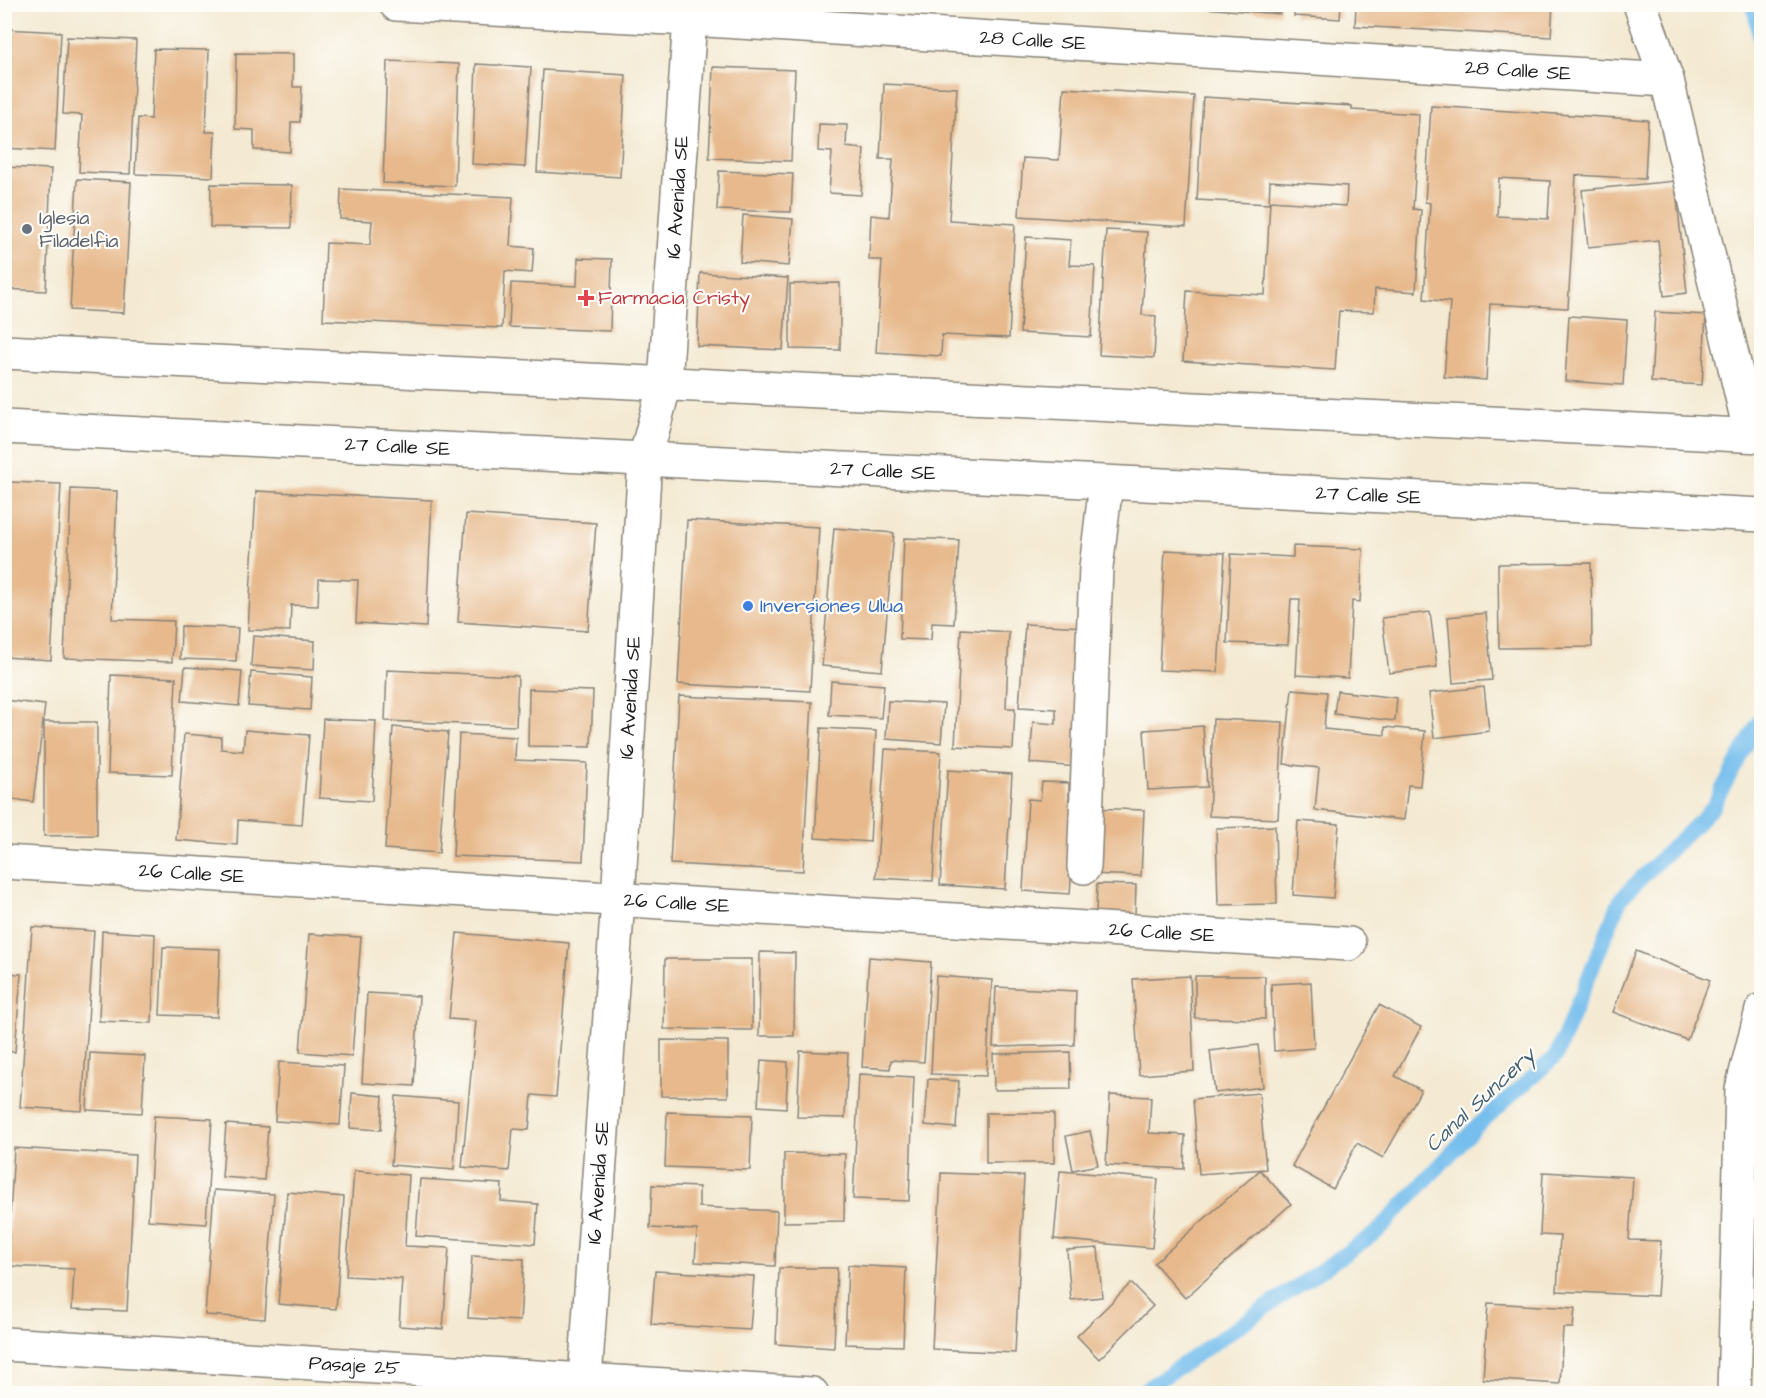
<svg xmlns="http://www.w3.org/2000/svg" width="1766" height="1398" viewBox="0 0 1766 1398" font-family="'Architects Daughter',sans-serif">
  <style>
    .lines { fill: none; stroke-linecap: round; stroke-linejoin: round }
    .stream { stroke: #74beed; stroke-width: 15 }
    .building { fill: #e7b98c; fill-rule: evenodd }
    .minor-casing { stroke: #888378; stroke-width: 36 }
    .major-casing { stroke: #888378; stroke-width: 36 }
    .minor { stroke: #fff; stroke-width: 33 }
    .major { stroke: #fff; stroke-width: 33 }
    .worship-dot { fill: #6b7280; stroke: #fdfcf7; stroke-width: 2 }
    .health-dot { fill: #e0444e; stroke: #fdfcf7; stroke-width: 2 }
    .shop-dot { fill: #3f7fe0; stroke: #fdfcf7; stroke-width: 2 }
    .labels { text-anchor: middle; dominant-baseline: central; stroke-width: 4.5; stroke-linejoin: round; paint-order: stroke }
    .street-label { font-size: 20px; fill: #1c1c1c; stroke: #fdfcf7 }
    .worship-label { font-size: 20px; fill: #5b616d; stroke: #fdfcf7; text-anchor: start }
    .health-label { font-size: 20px; fill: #be3a42; stroke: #fdfcf7; text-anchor: start }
    .shop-label { font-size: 20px; fill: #366cbe; stroke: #fdfcf7; text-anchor: start }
    .water-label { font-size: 21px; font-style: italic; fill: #3f5d70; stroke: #fdfcf7 }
  </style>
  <rect width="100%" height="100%" fill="#fdfcf7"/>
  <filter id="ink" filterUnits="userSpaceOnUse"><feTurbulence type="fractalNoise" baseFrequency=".0167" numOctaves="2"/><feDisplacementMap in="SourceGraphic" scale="12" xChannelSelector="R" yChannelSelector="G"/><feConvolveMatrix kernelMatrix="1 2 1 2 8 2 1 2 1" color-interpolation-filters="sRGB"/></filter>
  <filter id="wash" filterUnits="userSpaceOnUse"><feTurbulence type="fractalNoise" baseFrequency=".008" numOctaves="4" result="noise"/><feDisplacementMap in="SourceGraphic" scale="24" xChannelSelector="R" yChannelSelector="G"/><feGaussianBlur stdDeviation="1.35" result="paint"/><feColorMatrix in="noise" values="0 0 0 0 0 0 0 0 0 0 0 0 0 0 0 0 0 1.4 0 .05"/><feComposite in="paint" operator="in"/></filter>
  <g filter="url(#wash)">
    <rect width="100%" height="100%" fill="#f4ead3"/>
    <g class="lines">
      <g class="stream">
        <polyline points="1753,4 1762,46"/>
        <polyline points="1139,1394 1377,1232 1475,1128 1556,1056 1621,898 1712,808 1762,716"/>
      </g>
    </g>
    <g id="blocks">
      <g class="building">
        <polygon points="1150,4 1280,4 1280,14"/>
        <polygon points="1295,4 1341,4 1340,19 1294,16"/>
        <polygon points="1356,4 1553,4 1551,37 1355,26"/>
        <polygon points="4,29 61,32 55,151 4,148"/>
        <polygon points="67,37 136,40 130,174 79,172 82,115 63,114"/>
        <polygon points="154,49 209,50 206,132 215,132 213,177 135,174 138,118 151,119"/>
        <polygon points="236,53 293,54 293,87 302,87 300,122 291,122 290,152 254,150 254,130 235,129"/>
        <polygon points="387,61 459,64 455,186 383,183"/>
        <polygon points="476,64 531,67 525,167 472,164"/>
        <polygon points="713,67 795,70 791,161 709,158"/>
        <polygon points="543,70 626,75 620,177 537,172"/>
        <polygon points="884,84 957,88 949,220 1015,224 1009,338 942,335 941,356 876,352 882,260 869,260 871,215 889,217 893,159 880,159"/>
        <polygon points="1064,88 1194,96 1186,227 1019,216 1023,158 1059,160"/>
        <polygon points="1203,97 1352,106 1352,110 1419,114 1413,209 1421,210 1416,292 1375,289 1374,312 1339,311 1335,370 1183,361 1187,291 1265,295 1270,201 1346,206 1347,186 1270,181 1269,204 1197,200"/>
        <path d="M1431 106 1648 120 1645 179 1576 175 1568 308 1490 304 1486 380 1444 377 1450 302 1424 299 1430 203 1425 202ZM1499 178 1550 181 1548 219 1497 216Z"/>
        <polygon points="819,124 847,125 846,147 864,149 861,195 829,193 832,152 818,151"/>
        <polygon points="4,167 51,169 46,291 4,289"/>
        <polygon points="719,171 793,174 791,212 717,210"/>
        <polygon points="77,179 131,182 124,313 70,310"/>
        <polygon points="1675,181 1687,293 1664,296 1658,240 1588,247 1582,190"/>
        <polygon points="211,184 292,185 291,228 210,227"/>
        <polygon points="341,189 513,197 510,246 534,248 532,273 505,271 502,328 323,320 326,243 370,245 372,221 340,219"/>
        <polygon points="743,215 793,219 789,266 740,262"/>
        <polygon points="1106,230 1147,232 1142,315 1156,316 1154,358 1099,355"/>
        <polygon points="1026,237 1071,240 1069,265 1095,266 1091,337 1020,333"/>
        <polygon points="578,258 612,259 610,331 509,327 511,283 577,286"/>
        <polygon points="700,273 788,278 783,350 697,346"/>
        <polygon points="840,283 840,350 790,349 790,284"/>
        <polygon points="1655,312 1706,315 1702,385 1651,382"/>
        <polygon points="1569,316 1627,320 1623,385 1565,381"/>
        <polygon points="9,482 61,484 51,660 4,657 4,558"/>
        <polygon points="71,489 117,491 112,619 174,621 172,662 64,658"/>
        <polygon points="256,491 432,500 426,627 356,623 358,580 319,579 318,606 291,605 290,631 248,630"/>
        <polygon points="466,514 596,523 588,631 458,622"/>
        <polygon points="687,520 819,527 810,691 678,684"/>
        <polygon points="834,528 894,533 882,671 822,666"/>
        <polygon points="904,538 959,540 954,624 932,623 931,640 900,639"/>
        <polygon points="1293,546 1363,549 1360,602 1352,601 1348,678 1296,675 1300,599 1291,599 1288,645 1227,643 1231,554 1293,557"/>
        <polygon points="1165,550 1225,553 1218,672 1159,670"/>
        <polygon points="1591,563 1592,647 1499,648 1498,564"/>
        <polygon points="1430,612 1437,667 1389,673 1382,618"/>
        <polygon points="1486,613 1492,680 1453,683 1448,617"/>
        <polygon points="1025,624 1087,627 1078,767 1030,763 1033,722 1056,724 1056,709 1019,707"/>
        <polygon points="181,626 238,628 236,661 180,659"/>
        <polygon points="961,629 1009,632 1006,708 1015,708 1013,749 955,746"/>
        <polygon points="253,636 315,641 314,670 251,666"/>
        <polygon points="185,667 242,671 239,706 182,701"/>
        <polygon points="387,670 518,676 516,726 385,721"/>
        <polygon points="251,672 312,677 310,710 248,706"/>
        <polygon points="111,675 176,678 172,775 108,773"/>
        <polygon points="831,681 884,685 881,718 829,715"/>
        <polygon points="1484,687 1489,731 1434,738 1429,693"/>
        <polygon points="529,689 593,691 591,747 528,746"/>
        <polygon points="1292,689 1327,692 1324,729 1385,735 1385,727 1425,731 1420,786 1408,785 1404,820 1315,810 1319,768 1284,764"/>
        <polygon points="1337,691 1397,698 1395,721 1334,714"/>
        <polygon points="679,696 812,702 803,871 670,864"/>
        <polygon points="4,700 45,705 33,802 4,798"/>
        <polygon points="888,701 944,704 941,743 886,739"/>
        <polygon points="323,719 376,721 372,801 319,798"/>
        <polygon points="1213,719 1283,722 1278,819 1209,816"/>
        <polygon points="44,722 97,722 97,835 44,836"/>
        <polygon points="1203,726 1207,787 1148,790 1144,730"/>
        <polygon points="393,727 448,732 439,853 385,849"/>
        <polygon points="821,728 876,731 870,842 815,838"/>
        <polygon points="245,730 309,735 302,825 238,820 237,845 176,840 184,734 221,737 221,749 243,751"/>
        <polygon points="459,734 516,737 515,760 587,763 583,861 453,856"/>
        <polygon points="885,749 941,752 933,881 876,878"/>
        <polygon points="948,770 1012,774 1005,889 940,885"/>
        <polygon points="1042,782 1069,783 1069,802 1076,802 1070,894 1023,891 1028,799 1040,800"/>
        <polygon points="1090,808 1144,810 1141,876 1088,874"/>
        <polygon points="1298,821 1339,824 1333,898 1293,895"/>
        <polygon points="1275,826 1277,904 1218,905 1216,828"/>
        <polygon points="1097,884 1136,885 1135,915 1096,914"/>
        <polygon points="32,927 94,931 82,1111 20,1107"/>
        <polygon points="102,931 155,934 152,1023 99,1021"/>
        <polygon points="457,933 569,943 556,1097 532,1095 529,1130 513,1129 509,1171 462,1167 476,1021 449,1019"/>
        <polygon points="309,934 361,937 352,1056 300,1052"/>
        <polygon points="163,947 220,949 217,1017 160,1015"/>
        <polygon points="1636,951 1710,980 1687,1040 1613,1012"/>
        <polygon points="760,952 795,953 794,1036 759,1036"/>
        <polygon points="869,957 931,962 924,1062 891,1060 890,1069 862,1067"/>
        <polygon points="665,959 752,959 752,1030 664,1029"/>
        <polygon points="4,973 21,974 15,1052 4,1051"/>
        <polygon points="936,976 992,980 986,1076 931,1074"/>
        <polygon points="1190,976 1194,1071 1139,1075 1133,979"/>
        <polygon points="1195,976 1265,976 1265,1019 1195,1018"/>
        <polygon points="1311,982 1314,1048 1274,1051 1271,984"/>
        <polygon points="996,987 1076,991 1074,1045 993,1047"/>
        <polygon points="367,993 419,996 414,1086 362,1083"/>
        <polygon points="1379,1005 1421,1027 1395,1076 1421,1090 1383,1158 1357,1143 1333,1189 1292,1166"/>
        <polygon points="661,1040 728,1041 728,1097 661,1096"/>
        <polygon points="1258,1045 1263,1087 1215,1093 1210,1051"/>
        <polygon points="800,1051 848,1053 845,1118 797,1117"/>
        <polygon points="1070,1052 1071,1089 994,1090 993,1054"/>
        <polygon points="90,1053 145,1056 142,1113 87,1110"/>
        <polygon points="761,1060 788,1062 786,1108 758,1106"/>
        <polygon points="279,1062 344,1066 340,1125 275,1121"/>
        <polygon points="859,1074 914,1077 909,1201 853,1199"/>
        <polygon points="928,1079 959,1081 956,1128 925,1125"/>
        <polygon points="352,1093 383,1096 381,1130 350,1128"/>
        <polygon points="1259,1093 1266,1169 1199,1174 1193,1099"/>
        <polygon points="1110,1095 1151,1097 1149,1133 1185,1135 1184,1169 1106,1165"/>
        <polygon points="396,1096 458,1101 454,1170 391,1165"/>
        <polygon points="667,1112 752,1115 750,1170 665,1167"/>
        <rect x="986" y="1113" width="68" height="50"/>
        <polygon points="154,1116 212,1119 206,1224 148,1220"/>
        <polygon points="226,1124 268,1127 264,1180 222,1177"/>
        <polygon points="1090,1131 1098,1165 1073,1170 1066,1136"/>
        <polygon points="14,1148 135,1155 127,1311 72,1309 74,1269 7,1266"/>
        <polygon points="784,1153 845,1154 844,1221 784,1222"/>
        <polygon points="1260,1170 1291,1204 1185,1298 1154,1263"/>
        <polygon points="354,1171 409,1175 405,1246 449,1248 443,1329 399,1326 402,1279 346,1276"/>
        <polygon points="1060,1171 1158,1179 1152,1248 1054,1239"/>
        <polygon points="1543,1172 1633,1177 1629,1240 1661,1241 1657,1296 1557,1291 1560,1236 1540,1235"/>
        <polygon points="941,1173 1024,1176 1015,1353 932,1349"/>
        <polygon points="420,1179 502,1184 501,1201 538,1204 535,1244 416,1236"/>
        <polygon points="652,1185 699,1187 699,1207 777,1211 775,1266 695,1262 697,1230 650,1228"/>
        <polygon points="214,1190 274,1194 265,1319 205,1315"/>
        <polygon points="287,1192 344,1197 336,1309 278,1304"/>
        <polygon points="1098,1248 1102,1297 1071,1300 1067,1250"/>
        <polygon points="472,1256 524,1259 520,1321 468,1318"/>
        <polygon points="848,1265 906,1268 903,1346 845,1344"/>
        <polygon points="779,1268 837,1268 834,1348 776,1344"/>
        <polygon points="655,1271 754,1276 750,1330 651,1324"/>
        <polygon points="1131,1283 1153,1306 1099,1359 1077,1336"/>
        <polygon points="1488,1303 1575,1308 1573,1328 1563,1328 1560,1384 1483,1379"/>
      </g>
    </g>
  </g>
  <g filter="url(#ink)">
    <use href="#blocks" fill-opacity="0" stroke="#888378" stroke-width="1.5"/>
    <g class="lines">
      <g class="minor-casing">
        <g id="minor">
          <path id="s1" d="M396 4 690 19 1667 80"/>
          <polyline points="1640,4 1667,80 1751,435"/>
          <path id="s2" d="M4 862 1349 944"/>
          <polyline points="1084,867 1096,568 1106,483"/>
          <path id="s3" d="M4 1344 812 1394"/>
          <path id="s4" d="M584 1394 618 899 645 459 665 383 691 4"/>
          <polyline points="1734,1394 1742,1089 1762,1010"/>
        </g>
      </g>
      <g class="major-casing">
        <g id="major">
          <polyline points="4,352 1762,436"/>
          <path id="s5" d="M4 427 1762 515"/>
        </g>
      </g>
      <use href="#minor" class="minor"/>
      <use href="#major" class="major"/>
    </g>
  </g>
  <circle class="worship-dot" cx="27" cy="229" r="6"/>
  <path class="health-dot" d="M583 289h6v6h6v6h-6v6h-6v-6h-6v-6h6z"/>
  <circle class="shop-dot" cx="748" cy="606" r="6"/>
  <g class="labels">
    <g class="street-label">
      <text stroke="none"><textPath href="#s1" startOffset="638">28 Calle SE</textPath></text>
      <text stroke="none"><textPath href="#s1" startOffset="1124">28 Calle SE</textPath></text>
      <text stroke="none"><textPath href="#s4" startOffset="1202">16 Avenida SE</textPath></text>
      <text stroke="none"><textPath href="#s5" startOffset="394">27 Calle SE</textPath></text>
      <text stroke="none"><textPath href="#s5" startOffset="880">27 Calle SE</textPath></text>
      <text stroke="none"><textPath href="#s5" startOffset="1366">27 Calle SE</textPath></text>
      <text stroke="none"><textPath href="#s4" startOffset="698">16 Avenida SE</textPath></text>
      <text stroke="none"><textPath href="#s2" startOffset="188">26 Calle SE</textPath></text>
      <text stroke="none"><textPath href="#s2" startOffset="674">26 Calle SE</textPath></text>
      <text stroke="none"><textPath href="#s2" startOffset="1160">26 Calle SE</textPath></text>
      <text stroke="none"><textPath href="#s4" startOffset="212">16 Avenida SE</textPath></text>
      <text stroke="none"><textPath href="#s3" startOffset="351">Pasaje 25</textPath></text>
    </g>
    <g class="worship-label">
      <text x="39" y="218">Iglesia<tspan x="39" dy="23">Filadelfia</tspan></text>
    </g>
    <g class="health-label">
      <text x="598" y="298">Farmacia Cristy</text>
    </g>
    <g class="shop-label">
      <text x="760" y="606">Inversiones Ulua</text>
    </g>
    <g class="water-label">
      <text transform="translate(1480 1100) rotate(-43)">Canal Suncery</text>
    </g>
  </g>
  <rect width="1766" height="1398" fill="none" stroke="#fdfcf7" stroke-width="24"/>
</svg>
